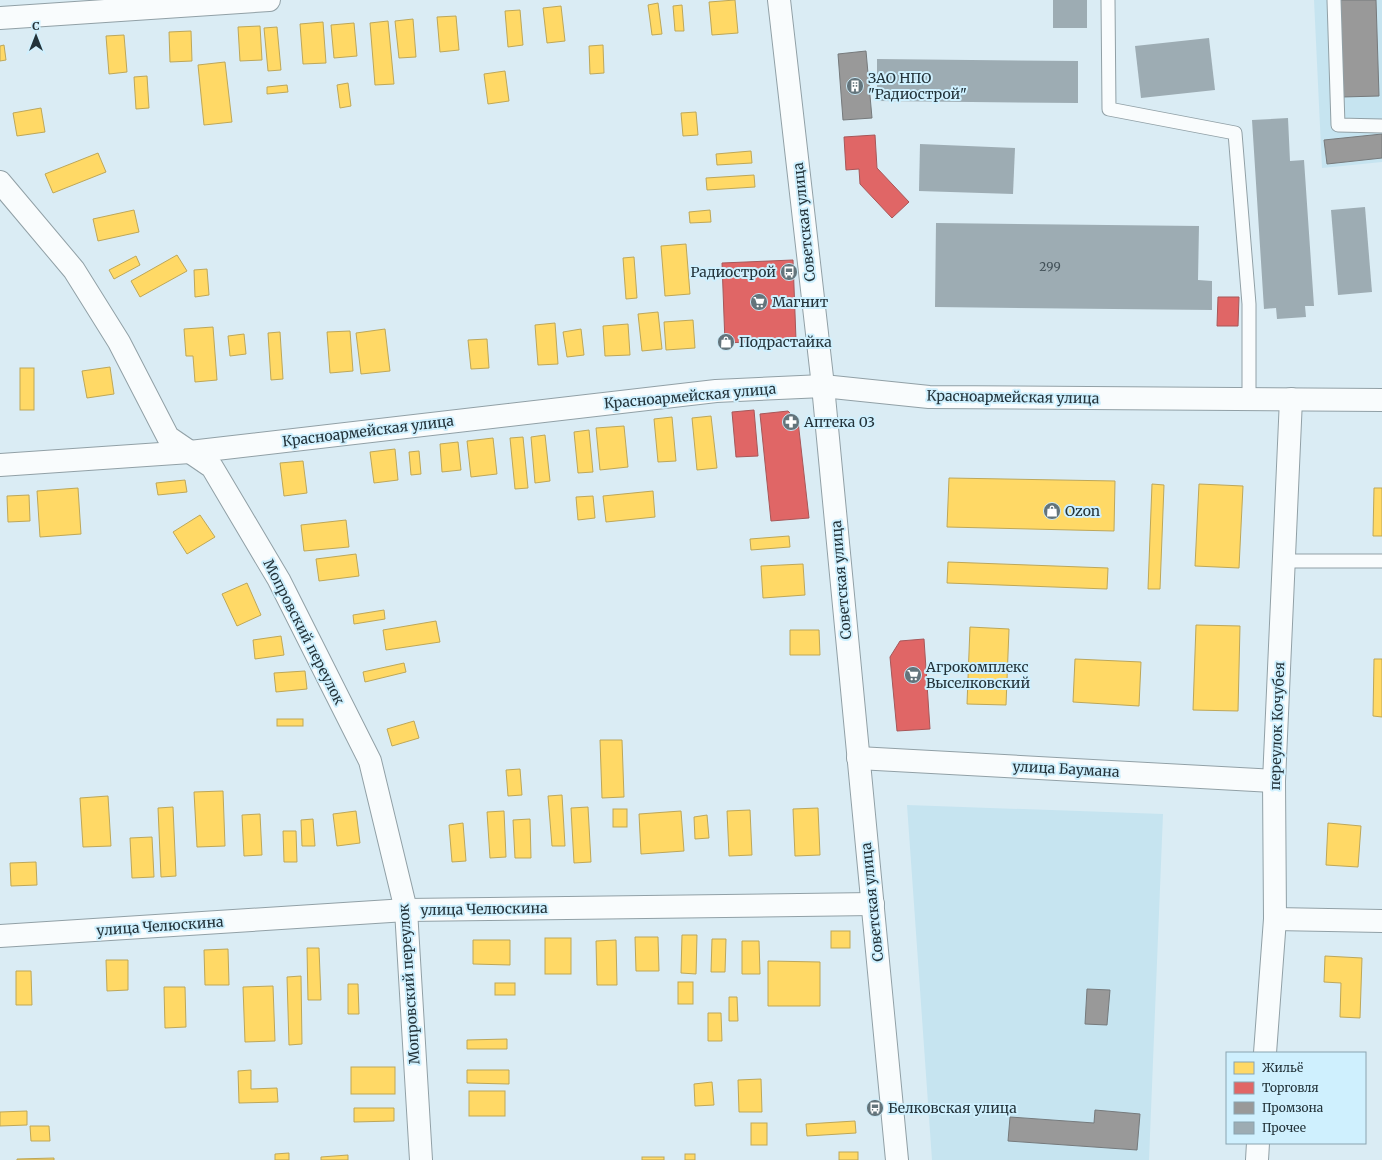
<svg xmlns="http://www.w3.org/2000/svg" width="1382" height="1160" viewBox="0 0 1382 1160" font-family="Merriweather,serif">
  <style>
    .built { fill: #c6e4f0 }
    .homes { fill: #ffd966; stroke: #bda759 }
    .shops { fill: #e06666; stroke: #a75759 }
    .industry { fill: #999; stroke: #767a7c }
    .building { fill: #9dacb3 }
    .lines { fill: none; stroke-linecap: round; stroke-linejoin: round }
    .service-casing { stroke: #91a0a6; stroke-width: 15 }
    .minor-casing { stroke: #91a0a6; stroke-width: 24 }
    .tertiary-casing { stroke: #91a0a6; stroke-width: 24 }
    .service { stroke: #f9fcfd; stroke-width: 13 }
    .minor { stroke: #f9fcfd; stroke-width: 22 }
    .tertiary { stroke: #f9fcfd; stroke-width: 22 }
    .labels { text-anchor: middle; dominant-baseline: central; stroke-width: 4; stroke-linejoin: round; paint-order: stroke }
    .number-label { font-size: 12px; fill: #425158 }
    .poi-label { font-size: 14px; fill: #23333a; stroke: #cff0fe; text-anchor: start }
    .street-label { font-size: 14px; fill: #23333a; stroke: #cff0fe }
  </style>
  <rect width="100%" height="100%" fill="#daecf4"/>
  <g class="built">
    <polygon points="1314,0 1382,0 1382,162 1322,168"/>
    <polygon points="907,805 1163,814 1149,1160 932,1160"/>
  </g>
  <g class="homes">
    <polygon points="735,0 738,33 712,35 709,2"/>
    <polygon points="658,3 662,34 652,35 648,5"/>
    <polygon points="682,5 684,31 675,31 673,6"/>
    <polygon points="561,6 565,41 547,43 543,8"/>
    <polygon points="520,10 523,45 508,47 505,11"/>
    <polygon points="456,16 459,50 440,52 437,17"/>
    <polygon points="413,19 416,57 399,58 395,21"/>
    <polygon points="388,21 394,84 375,85 370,23"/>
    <polygon points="323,22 326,63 303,64 300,24"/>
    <polygon points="354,23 357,56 334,58 331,25"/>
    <polygon points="260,26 262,60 240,61 238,27"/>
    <polygon points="277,27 281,70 268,71 264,28"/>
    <polygon points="191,31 192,61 170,62 169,32"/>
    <polygon points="124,35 127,72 109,74 106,36"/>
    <polygon points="4,45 6,60 0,61 0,46"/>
    <polygon points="603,45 604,73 590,74 589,46"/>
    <polygon points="225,62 232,122 204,125 198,65"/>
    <polygon points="505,71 509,101 488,104 484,74"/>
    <polygon points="147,76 149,108 136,109 134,77"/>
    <polygon points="348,83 351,106 340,108 337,85"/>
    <polygon points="287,85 288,92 267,94 267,87"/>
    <polygon points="41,108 45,132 17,136 13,113"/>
    <polygon points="696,112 698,135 683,136 681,113"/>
    <polygon points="751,151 752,163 717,165 716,154"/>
    <polygon points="98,153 106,172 53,193 45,174"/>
    <polygon points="754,175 755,187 707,190 706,178"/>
    <polygon points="134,210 139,232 98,241 93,219"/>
    <polygon points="710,210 711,222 690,223 689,212"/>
    <polygon points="686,244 690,294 665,296 661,246"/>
    <polygon points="177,255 187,271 140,297 131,281"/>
    <polygon points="136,256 140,265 114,279 109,270"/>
    <polygon points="634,257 637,298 626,299 623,258"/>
    <polygon points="207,269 209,295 195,297 194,270"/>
    <polygon points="658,312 662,349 642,351 638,314"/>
    <polygon points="693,320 695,348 666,350 664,322"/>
    <polygon points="555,323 558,364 538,365 535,325"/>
    <polygon points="628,324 630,355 605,356 603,326"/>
    <polygon points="213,327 217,380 195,382 193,356 186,356 184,329"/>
    <polygon points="385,329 390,371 361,374 356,333"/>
    <polygon points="581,329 584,355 567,357 563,332"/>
    <polygon points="350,331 353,371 330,373 327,332"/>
    <polygon points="280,332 283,379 271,380 268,333"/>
    <polygon points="244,334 246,354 230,356 228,336"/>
    <polygon points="487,339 489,368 471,369 468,340"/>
    <polygon points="110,367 114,394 87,398 82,371"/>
    <rect x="20" y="368" width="14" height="42"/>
    <polygon points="711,416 717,468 697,470 692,418"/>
    <polygon points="672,417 676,461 658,462 654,419"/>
    <polygon points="624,426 628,467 600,470 596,428"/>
    <polygon points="589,430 593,472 578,473 574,432"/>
    <polygon points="545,435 550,481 535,483 531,437"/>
    <polygon points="523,437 528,488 515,489 510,438"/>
    <polygon points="493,438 497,474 471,477 467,441"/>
    <polygon points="458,442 461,470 442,472 440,444"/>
    <polygon points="395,449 398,480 374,483 370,452"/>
    <polygon points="419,451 421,474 411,475 409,452"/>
    <polygon points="303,461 307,493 284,496 280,463"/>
    <polygon points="949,478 1115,481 1114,531 947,527"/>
    <polygon points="185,480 187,492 158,495 156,483"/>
    <polygon points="1152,484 1164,485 1160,589 1148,589"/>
    <polygon points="1199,484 1243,486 1239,568 1195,566"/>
    <polygon points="78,488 81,534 40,537 37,491"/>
    <polygon points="1374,488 1382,488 1382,536 1373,536"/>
    <polygon points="653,491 655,517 606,522 603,496"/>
    <polygon points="29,495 30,521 8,522 7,496"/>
    <polygon points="593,496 595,518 578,520 576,497"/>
    <polygon points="200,515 215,537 187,554 173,532"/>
    <polygon points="346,520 349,547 304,551 301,525"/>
    <polygon points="789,536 790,547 751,550 750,539"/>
    <polygon points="356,554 359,576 319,581 316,559"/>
    <polygon points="948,562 1108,568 1107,589 947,583"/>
    <polygon points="803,564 805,595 763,598 761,566"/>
    <polygon points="247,583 261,615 237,626 222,594"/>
    <polygon points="384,610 385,619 354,624 353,615"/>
    <polygon points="436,621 440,642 386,650 383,630"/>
    <polygon points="1196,625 1240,626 1238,711 1193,710"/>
    <polygon points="970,627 1009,629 1006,705 967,704"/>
    <polygon points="790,630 819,630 820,655 790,655"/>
    <polygon points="281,636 284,655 255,659 253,640"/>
    <polygon points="1075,659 1141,662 1139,706 1073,702"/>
    <polygon points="1374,659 1382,659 1382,717 1373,716"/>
    <polygon points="404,663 406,672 365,682 363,672"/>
    <polygon points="305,671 307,689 276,692 274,673"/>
    <rect x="277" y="719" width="26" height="7"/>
    <polygon points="414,721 419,738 392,746 387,729"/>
    <polygon points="600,740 622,740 624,797 602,798"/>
    <polygon points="520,769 522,795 508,796 506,770"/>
    <polygon points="223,791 225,846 197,847 194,792"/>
    <polygon points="562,795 565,846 552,846 548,796"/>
    <polygon points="108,796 111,846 83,847 80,798"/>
    <polygon points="173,807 176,876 161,877 158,808"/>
    <polygon points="588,807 591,862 574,863 571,808"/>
    <polygon points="818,808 820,855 795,856 793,809"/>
    <rect x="613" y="809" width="14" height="18"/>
    <polygon points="750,810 752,855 729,856 727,811"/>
    <polygon points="356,811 360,843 337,846 333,814"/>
    <polygon points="504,811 506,857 490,858 487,812"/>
    <polygon points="681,811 684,851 641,854 639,814"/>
    <polygon points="260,814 262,855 244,856 242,815"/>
    <polygon points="707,815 709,838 695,839 694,817"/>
    <polygon points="313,819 315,846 302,846 301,820"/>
    <polygon points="530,819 531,858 515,858 513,820"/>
    <polygon points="463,823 466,861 452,862 449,825"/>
    <polygon points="1328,823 1361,826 1358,867 1326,865"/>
    <polygon points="283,831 296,831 297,862 284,862"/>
    <polygon points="152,837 154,877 132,878 130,838"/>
    <polygon points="36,862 37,885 11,886 10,863"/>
    <rect x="831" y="931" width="19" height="17"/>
    <polygon points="682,935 697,935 696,974 681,973"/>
    <polygon points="635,937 658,937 659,971 636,971"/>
    <rect x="545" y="938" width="26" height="36"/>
    <polygon points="712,939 726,939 725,972 711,972"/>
    <polygon points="473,940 510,940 510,965 473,964"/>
    <polygon points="616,940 617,985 597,985 596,941"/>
    <polygon points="742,941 759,941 760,974 742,974"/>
    <polygon points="307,948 319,948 321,1000 308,1000"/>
    <polygon points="228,949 229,985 205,985 204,950"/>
    <polygon points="1325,956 1362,958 1360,1018 1340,1017 1341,983 1324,982"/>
    <polygon points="106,960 128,960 128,990 107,991"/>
    <polygon points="768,961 820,962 820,1006 768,1006"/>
    <polygon points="16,971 31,971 32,1005 16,1005"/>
    <polygon points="301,976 302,1044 289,1045 287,977"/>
    <rect x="678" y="982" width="15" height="22"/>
    <rect x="495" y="983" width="20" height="12"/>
    <polygon points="348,984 358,984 359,1014 348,1014"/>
    <polygon points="273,986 275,1041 245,1042 243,987"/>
    <polygon points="164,987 185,987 186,1027 165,1028"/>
    <polygon points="729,997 737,997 738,1021 729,1021"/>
    <polygon points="708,1013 721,1013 722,1041 708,1041"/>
    <polygon points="507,1039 507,1049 467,1049 467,1040"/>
    <rect x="351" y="1067" width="44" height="27"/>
    <polygon points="251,1070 251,1089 277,1088 278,1102 239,1103 238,1071"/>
    <polygon points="467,1070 509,1070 509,1084 467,1083"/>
    <polygon points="761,1079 762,1112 739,1112 738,1080"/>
    <polygon points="712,1082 714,1105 695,1106 694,1084"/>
    <rect x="469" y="1091" width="36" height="25"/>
    <polygon points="354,1108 394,1108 394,1121 354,1122"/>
    <polygon points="27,1111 27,1125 0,1126 0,1112"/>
    <polygon points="855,1121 856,1133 807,1136 806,1124"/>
    <rect x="751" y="1123" width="16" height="22"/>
    <polygon points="30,1126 49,1126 50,1141 31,1141"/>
    <rect x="839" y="1152" width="19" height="8"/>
    <polygon points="289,1153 289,1160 275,1160 275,1154"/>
    <rect x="685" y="1154" width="10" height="6"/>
    <polygon points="348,1155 348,1160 321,1160 321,1157"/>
    <rect x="642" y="1157" width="22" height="3"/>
    <polygon points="54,1158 54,1160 17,1160 17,1159"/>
  </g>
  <g class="shops">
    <polygon points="875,135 877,168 909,202 892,218 860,184 859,169 846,170 844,137"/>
    <polygon points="793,260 796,340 725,343 722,263"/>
    <polygon points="1218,297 1239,297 1238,326 1217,326"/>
    <polygon points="754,410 758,456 736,457 732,412"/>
    <polygon points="788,411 798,421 809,518 771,521 760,414"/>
    <polygon points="924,639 930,729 897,731 890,657 900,641"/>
  </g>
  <g class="industry">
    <polygon points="1340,0 1376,0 1379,96 1342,97"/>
    <polygon points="866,51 872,118 843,120 838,54"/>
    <polygon points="1382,134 1382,158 1327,164 1324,140"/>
    <polygon points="1087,989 1110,990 1107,1025 1085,1024"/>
    <polygon points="1095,1110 1140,1114 1137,1150 1008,1141 1010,1117 1094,1123"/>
  </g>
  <g class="building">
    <rect x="1053" y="0" width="34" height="28"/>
    <polygon points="1209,38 1215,90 1141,98 1135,46"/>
    <polygon points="877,59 1078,61 1078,103 877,101"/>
    <polygon points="1288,118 1290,161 1304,160 1314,306 1305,306 1306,317 1277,319 1276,308 1264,309 1252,120"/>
    <polygon points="920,144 1015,148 1013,194 919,191"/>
    <polygon points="1365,207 1372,292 1338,295 1331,210"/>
    <polygon points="936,223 1199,226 1198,280 1212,281 1212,310 935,307"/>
  </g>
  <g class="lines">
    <g class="service-casing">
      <g id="service">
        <polyline points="1108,0 1109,109 1235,133 1249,304 1249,399"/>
        <polyline points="1334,0 1338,125 1382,126"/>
        <polyline points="1283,561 1382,561"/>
      </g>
    </g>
    <g class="minor-casing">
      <g id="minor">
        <polyline points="0,18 269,0"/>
        <polyline points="0,182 74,270 119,342 168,437 212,467 279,580 370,761 406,910 421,1160"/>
        <polyline points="0,465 190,452 716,391 823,386 929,397 1382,400"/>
        <polyline points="858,758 1274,781"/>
        <polyline points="1275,919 1382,921"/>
        <polyline points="0,936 406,910 873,904"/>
        <polyline points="1265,1053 1275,919 1274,781 1291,399"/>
        <polyline points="1257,1160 1258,1143"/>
      </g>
    </g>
    <g class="tertiary-casing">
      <polyline id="tertiary" points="779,0 823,386 897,1160"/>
    </g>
    <use href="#service" class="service"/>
    <use href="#minor" class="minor"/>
    <use href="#tertiary" class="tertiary"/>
  </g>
  <defs>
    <g id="building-disc" transform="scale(0.9)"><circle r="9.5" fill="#63747b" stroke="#cff0fe"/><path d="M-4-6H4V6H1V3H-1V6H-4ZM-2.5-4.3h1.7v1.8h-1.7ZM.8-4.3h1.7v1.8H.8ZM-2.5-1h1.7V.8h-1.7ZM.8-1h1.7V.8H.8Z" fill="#fff"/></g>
    <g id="bus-disc" transform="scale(0.9)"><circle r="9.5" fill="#63747b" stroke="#cff0fe"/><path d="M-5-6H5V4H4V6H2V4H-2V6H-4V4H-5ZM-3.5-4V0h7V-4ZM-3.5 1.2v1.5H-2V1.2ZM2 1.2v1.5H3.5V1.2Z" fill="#fff"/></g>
    <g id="supermarket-disc" transform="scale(0.9)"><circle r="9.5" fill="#63747b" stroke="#cff0fe"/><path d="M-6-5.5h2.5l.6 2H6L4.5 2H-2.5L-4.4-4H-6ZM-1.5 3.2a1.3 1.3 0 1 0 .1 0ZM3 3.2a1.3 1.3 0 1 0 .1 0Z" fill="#fff"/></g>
    <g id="shop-disc" transform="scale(0.9)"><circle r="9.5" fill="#63747b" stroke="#cff0fe"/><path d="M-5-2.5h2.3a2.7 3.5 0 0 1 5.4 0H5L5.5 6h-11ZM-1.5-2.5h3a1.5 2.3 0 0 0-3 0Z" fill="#fff"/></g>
    <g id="pharmacy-disc" transform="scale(0.9)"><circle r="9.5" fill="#63747b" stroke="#cff0fe"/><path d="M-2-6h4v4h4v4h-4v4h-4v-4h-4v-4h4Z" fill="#fff"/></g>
  </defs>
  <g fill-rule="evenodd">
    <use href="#building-disc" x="855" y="86"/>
    <use href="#bus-disc" x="789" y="272"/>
    <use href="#supermarket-disc" x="759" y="302"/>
    <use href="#shop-disc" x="726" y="342"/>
    <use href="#pharmacy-disc" x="791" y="422"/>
    <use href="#shop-disc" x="1052" y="511"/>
    <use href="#supermarket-disc" x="913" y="675"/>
    <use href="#bus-disc" x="875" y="1108"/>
  </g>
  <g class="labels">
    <g class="number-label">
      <text x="1050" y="266">299</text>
    </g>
    <g class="poi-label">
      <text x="868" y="78">ЗАО НПО<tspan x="868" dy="16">"Радиострой"</tspan></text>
      <text x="776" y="272" text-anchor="end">Радиострой</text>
      <text x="772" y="302">Магнит</text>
      <text x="739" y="342">Подрастайка</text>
      <text x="804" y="422">Аптека 03</text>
      <text x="1065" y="511">Ozon</text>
      <text x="926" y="667">Агрокомплекс<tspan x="926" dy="16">Выселковский</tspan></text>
      <text x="888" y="1108">Белковская улица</text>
    </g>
    <g class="street-label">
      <text transform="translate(804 222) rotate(-96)">Советская улица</text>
      <text transform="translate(690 396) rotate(-5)">Красноармейская улица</text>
      <text transform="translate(1013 397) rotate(1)">Красноармейская улица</text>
      <text transform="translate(368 431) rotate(-7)">Красноармейская улица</text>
      <text transform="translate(841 580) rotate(-95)">Советская улица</text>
      <text transform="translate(304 632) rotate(63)">Мопровский переулок</text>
      <text transform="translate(1277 726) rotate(-88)">переулок Кочубея</text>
      <text transform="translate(1066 769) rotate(3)">улица Баумана</text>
      <text transform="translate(872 902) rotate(-96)">Советская улица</text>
      <text transform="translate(484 909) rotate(-1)">улица Челюскина</text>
      <text transform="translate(160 926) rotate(-4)">улица Челюскина</text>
      <text transform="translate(409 984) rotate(-94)">Мопровский переулок</text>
    </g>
  </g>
  <rect x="1226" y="1052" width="140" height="92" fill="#cff0fe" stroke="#8aa4b0"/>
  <rect x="1234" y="1062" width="20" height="12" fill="#ffd966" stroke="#8aa4b0"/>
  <text x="1262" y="1072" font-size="12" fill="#23333a">Жильё</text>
  <rect x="1234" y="1082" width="20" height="12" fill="#e06666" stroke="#8aa4b0"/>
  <text x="1262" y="1092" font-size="12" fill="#23333a">Торговля</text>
  <rect x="1234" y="1102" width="20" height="12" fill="#999999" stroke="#8aa4b0"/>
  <text x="1262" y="1112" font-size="12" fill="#23333a">Промзона</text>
  <rect x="1234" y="1122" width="20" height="12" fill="#9dacb3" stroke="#8aa4b0"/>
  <text x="1262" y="1132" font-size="12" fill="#23333a">Прочее</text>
  <g transform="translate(36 36)" stroke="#cff0fe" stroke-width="3" paint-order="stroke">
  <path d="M0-3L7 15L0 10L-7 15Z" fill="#23333a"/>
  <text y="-6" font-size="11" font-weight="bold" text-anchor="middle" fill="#23333a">С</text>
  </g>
</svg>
